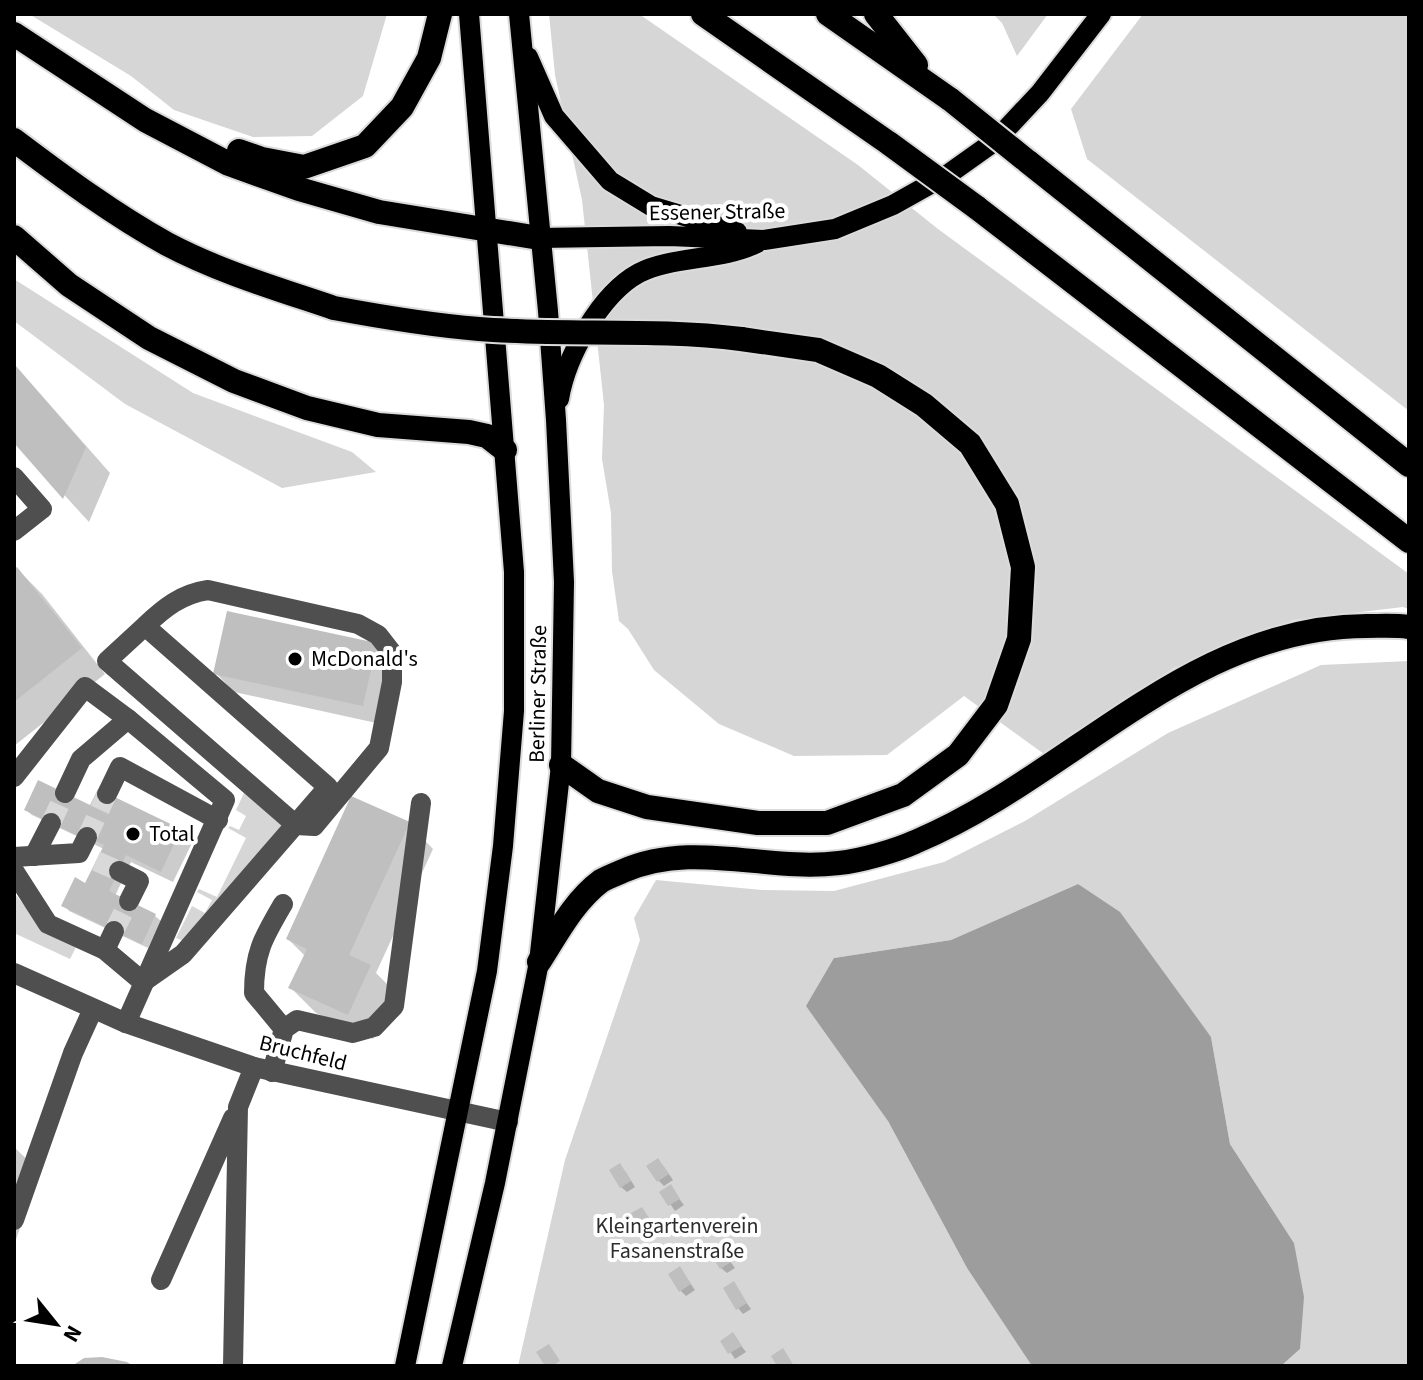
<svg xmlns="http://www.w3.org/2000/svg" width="1423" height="1380" viewBox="0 0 1423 1380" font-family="'Source Sans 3',sans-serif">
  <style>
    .green { fill: #d6d6d6 }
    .water { fill: #9d9d9d }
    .shadow { fill: #0003 }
    .building { fill: #bfbfbf }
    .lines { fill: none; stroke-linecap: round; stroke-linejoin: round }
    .minor-tunnel { stroke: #d9d9d9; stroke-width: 20; stroke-dasharray: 20 10; stroke-linecap: butt }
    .major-casing { stroke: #dbdbdb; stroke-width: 24 }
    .highway-casing { stroke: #dbdbdb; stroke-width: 28 }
    .minor { stroke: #4f4f4f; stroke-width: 20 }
    .major { stroke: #000; stroke-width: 20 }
    .highway { stroke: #000; stroke-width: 24 }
    .highway-bridge-casing { stroke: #dbdbdb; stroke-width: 28; stroke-linecap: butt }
    .highway-bridge { stroke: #000; stroke-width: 24 }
    .poi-dot { fill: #000; stroke: #fff; stroke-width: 3 }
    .labels { text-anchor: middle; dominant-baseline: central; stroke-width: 8; stroke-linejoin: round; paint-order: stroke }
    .street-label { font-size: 22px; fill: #000; stroke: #fff }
    .poi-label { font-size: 22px; fill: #000; stroke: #fff; text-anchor: start }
    .park-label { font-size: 22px; fill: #2d2d2d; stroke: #fff }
  </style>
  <rect width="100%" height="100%" fill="#fff"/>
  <g class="green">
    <polygon points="29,14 387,14 363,96 312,136 253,137 174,110 131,76"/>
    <polygon points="549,14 639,14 858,165 938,229 1409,574 1409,609 1403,607 1294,620 1174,668 1044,754 964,696 887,755 794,756 719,724 654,670 628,629 619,621 612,571 611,513 602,459 604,405 582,200 555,75"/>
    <polygon points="993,14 1048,14 1017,56 1002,23"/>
    <polygon points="1143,14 1409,14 1409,411 1087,159 1071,109"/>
    <polygon points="14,279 193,393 352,452 376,472 282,488 125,404 14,321"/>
    <polygon points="1409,661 1409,1366 1281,1366 1300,1349 1294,1243 1230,1144 1211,1037 1078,884 951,940 834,958 888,1121 967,1268 1032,1366 518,1366 565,1160 640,940 634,918 656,880 762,890 834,891 944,862 1025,821 1168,733 1321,665"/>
    <polygon points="244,793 285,826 184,941 176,938 192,906 205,913 212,900 197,892 199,889 217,897 246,838 228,828 230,826 239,830 246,816 236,810"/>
    <polygon points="14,893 48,934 76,947 70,959 14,933"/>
  </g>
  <polygon class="water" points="1078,884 1120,912 1211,1037 1230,1144 1294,1243 1304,1297 1300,1349 1281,1366 1032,1366 967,1268 888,1121 806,1006 834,958 951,940"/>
  <g class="shadow">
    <polygon points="14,364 110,473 89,522 14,440"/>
    <polygon points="17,569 42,594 105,674 14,746 14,572"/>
    <polygon points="376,645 395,664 381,724 234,692 216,673"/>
    <polygon points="91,808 180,830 192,843 173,882 131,862 115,896 155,916 161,921 148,948 69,911 64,905 86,885 104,849 32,815 26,810"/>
    <polygon points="409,824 433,849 376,973 395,992 373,1039 316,1013 291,988 305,956 288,939"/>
    <polygon points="14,1147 40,1172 14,1245"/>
    <polygon points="664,1167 673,1180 664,1186 658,1180"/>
    <polygon points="625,1171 635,1187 627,1192 621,1187"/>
    <polygon points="670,1187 684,1205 675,1211 662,1192"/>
    <polygon points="641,1209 657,1230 649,1235 643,1229"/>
    <polygon points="719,1246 735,1268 727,1273 721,1268"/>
    <polygon points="680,1269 695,1290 686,1296 681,1291"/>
    <polygon points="733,1284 751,1309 743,1314 738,1308"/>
    <polygon points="733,1335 746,1352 735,1359 723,1341"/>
  </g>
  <g class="building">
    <polygon points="14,364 86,447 63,499 14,443"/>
    <polygon points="17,567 82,648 14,702 14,569"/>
    <polygon points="227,611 377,643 363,706 213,674"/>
    <polygon points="38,780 90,805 98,789 181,829 161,872 126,855 109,891 156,914 142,944 61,906 75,877 85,883 104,845 81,834 80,837 24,810"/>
    <polygon points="351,796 410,822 349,955 371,965 348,1015 288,988 307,949 286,939"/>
    <polygon points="658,1158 669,1174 657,1182 646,1166"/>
    <polygon points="620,1163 631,1181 620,1188 609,1170"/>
    <polygon points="671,1184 680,1199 668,1206 659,1192"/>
    <polygon points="642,1207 653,1224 642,1231 631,1213"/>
    <polygon points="719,1243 731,1262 720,1269 708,1250"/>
    <polygon points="680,1266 691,1284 679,1292 668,1274"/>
    <polygon points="734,1281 747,1303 736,1310 723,1288"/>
    <polygon points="733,1332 742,1346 728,1354 720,1341"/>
    <polygon points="549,1344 560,1361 552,1366 545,1366 536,1352"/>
    <polygon points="783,1348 794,1366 777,1366 771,1356"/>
    <polygon points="102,1357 127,1362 133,1366 72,1366 84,1358"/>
  </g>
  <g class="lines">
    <g class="minor-tunnel">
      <polyline points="51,823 65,793"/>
      <polyline points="87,837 107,794"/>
      <polyline points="96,861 119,871"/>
      <polyline points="114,931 129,901"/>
    </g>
    <g class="major-casing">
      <g id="major">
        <polyline points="528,57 554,116 610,181 651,206 737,232"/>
        <polyline points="539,238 669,236 764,240 835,229 893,205 950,173 995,141 1040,93 1101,14"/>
        <path d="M559 399C566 357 600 294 639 273 672 256 721 261 757 243"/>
        <polyline points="405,1366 487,971 503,846 514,711 514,572 469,14"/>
        <polyline points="452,1366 495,1183 539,962 561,765 564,582 556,420 548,311 519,14"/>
      </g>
    </g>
    <g class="highway-casing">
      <g id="highway">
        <polyline points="703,14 890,144"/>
        <polyline points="828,14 951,100"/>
        <polyline points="876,14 916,65"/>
        <polyline points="14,34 145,120 229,164 299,189 379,212 539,238"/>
        <path d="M14 140C63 177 113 214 167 244 220 272 278 289 334 308"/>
        <polyline points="239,151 262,159 304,167 365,146 402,107 429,58 440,14"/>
        <polyline points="1027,161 1409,465"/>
        <polyline points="976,207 1409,541"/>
        <polyline points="14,237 69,285 149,338 234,381 307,408 378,425 469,432 487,436 505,450"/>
        <polyline points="561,765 598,791 647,807 758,823 827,823 903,795 958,755 996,705 1019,639 1023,567 1007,504 970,444 924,405 878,376 818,350 741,339"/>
        <path d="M539 962C557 934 574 901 601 881 608 877 616 874 623 871 694 840 766 872 839 863 860 861 895 851 915 842 1069 778 1189 626 1367 626 1381 626 1395 625 1409 627"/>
      </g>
    </g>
    <g class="minor">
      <polyline points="14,477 42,509 14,531"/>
      <polyline points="14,777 85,687 128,719"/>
      <polyline points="65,793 81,759 128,719 225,800 126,1023"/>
      <polyline points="107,794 120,767 218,820"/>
      <polyline points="34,856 51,823"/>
      <polyline points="14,857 79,853 87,837"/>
      <path d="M14 871 48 924 105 950 143 982 183 954 328 787 145 626 107 661 296 825 314 826 379 748 392 682V653L378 635 358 624 208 590C181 594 164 608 145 626"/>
      <polyline points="119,871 139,881 129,901"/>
      <path d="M283 904C263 938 254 953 254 993L284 1029"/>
      <polyline points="105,950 114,931"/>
      <polyline points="14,973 126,1023 254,1067 508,1122"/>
      <polyline points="272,1072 284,1029 297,1020 353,1033 374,1027 394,1006 421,803"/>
      <polyline points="14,1220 73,1053 93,1009"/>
      <polyline points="161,1280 233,1118"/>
      <polyline points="233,1366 238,1107 254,1067"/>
    </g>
    <use href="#major" class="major"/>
    <use href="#highway" class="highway"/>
    <g class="highway-bridge-casing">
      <g id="highway-bridge">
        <polyline points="951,100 1027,161"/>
        <polyline points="890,144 976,207"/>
        <path d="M334 308C382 317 430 325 479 329 566 336 654 328 741 339"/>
      </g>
    </g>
    <use href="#highway-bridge" class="highway-bridge"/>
  </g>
  <g class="poi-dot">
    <circle cx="295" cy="659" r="8"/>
    <circle cx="133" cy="834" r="8"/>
  </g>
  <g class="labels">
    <g class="street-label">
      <text transform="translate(717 212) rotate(-1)">Essener Straße</text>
      <text transform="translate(538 694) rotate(-89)">Berliner Straße</text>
      <text transform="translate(303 1053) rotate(14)">Bruchfeld</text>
    </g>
    <g class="poi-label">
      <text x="311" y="659">McDonald's</text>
      <text x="149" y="834">Total</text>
    </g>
    <g class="park-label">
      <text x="677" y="1226">Kleingartenverein<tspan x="677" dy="25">Fasanenstraße</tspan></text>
    </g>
  </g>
  <rect width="1423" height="1380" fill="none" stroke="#000000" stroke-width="32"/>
  <g transform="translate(56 1324) rotate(120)" stroke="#ffffff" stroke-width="6" paint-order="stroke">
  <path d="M0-6L14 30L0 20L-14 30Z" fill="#000000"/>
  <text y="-12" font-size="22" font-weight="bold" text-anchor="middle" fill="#000000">N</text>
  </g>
</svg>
